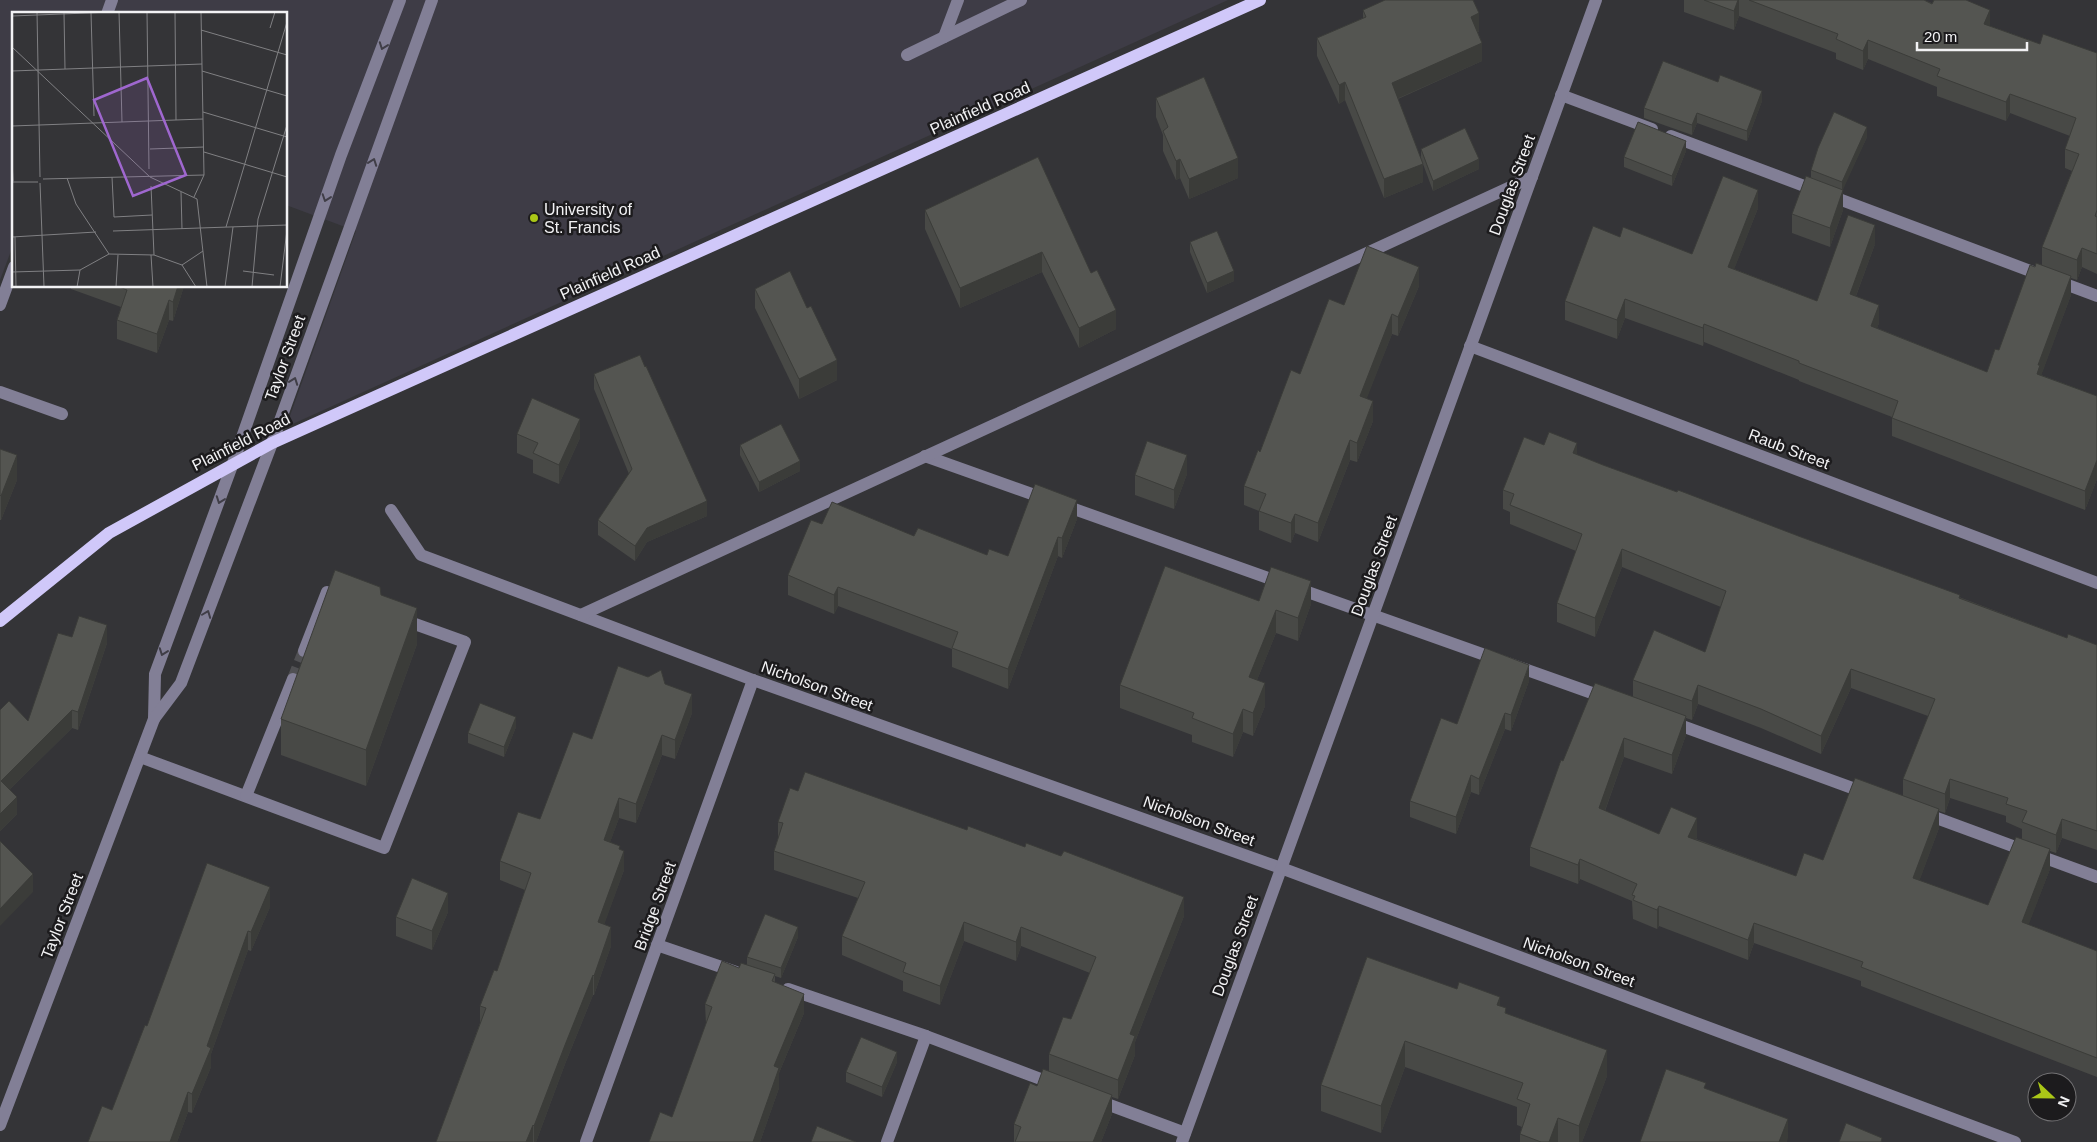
<svg xmlns="http://www.w3.org/2000/svg" width="2097" height="1142" viewBox="0 0 2097 1142" font-family="Helvetica,sans-serif">
  <style>
    .built { fill: #3e3c46 }
    .lines { fill: none; stroke-linecap: round; stroke-linejoin: round }
    .minor-tunnel { stroke: #505053; stroke-width: 12; stroke-dasharray: 12 6; stroke-linecap: butt }
    .minor { stroke: #827f96; stroke-width: 12 }
    .major { stroke: #d0c8f9; stroke-width: 12 }
    .wall { fill: #484946; fill-rule: evenodd }
    .shaded-wall { fill: #3b3c39 }
    .building { fill: #545551; stroke: #3b3c39 }
    .oneway { stroke: #403e47 }
    .poi-dot { fill: #aac717; stroke: #1c1b1d; stroke-width: 2 }
    .labels { text-anchor: middle; dominant-baseline: central; stroke-width: 5; stroke-linejoin: round; paint-order: stroke }
    .street-label { font-size: 16px; fill: #f2f2f4; stroke: #1c1b1d }
    .poi-label { font-size: 16px; fill: #f2f2f4; stroke: #1c1b1d; text-anchor: start }
    .inset-road { fill: none; stroke: #808083; stroke-width: 1 }
    .view { fill: #9f67cf; fill-opacity: 0.15; stroke: #9f67cf; stroke-width: 2.5 }
    .inset-edge { fill: none; stroke: #f2f2f4; stroke-width: 2.5 }
  </style>
  <rect width="100%" height="100%" fill="#343437"/>
  <polygon class="built" points="0,0 1228,0 286,427 356,231 286,205 286,14 14,14 14,243 0,280"/>
  <g class="lines">
    <polyline class="minor-tunnel" points="293,679 304,651"/>
    <g class="minor">
      <polyline points="107,14 112,0"/>
      <polyline points="944,37 958,0"/>
      <polyline points="907,55 1021,0"/>
      <polyline points="1561,95 1652,129"/>
      <polyline points="1671,136 2097,296"/>
      <polyline points="0,305 14,267"/>
      <polyline points="1470,346 2097,583"/>
      <polyline points="0,392 62,414"/>
      <polyline points="925,456 1606,698"/>
      <polyline points="391,510 421,555 753,680 1281,868 2015,1142"/>
      <polyline points="581,615 1532,177"/>
      <polyline points="304,651 327,592 342,598"/>
      <polyline points="154,719 155,674 233,463 341,155 400,0"/>
      <polyline points="1671,722 1866,793"/>
      <polyline points="140,757 384,848 465,642 401,619"/>
      <polyline points="246,796 293,679"/>
      <polyline points="1923,813 2097,877"/>
      <polyline points="657,945 736,972"/>
      <polyline points="788,989 926,1036 1054,1084"/>
      <polyline points="1096,1100 1185,1133"/>
      <polyline points="0,1125 154,719 181,683 272,443 432,0"/>
      <polyline points="586,1142 753,680"/>
      <polyline points="887,1142 926,1036"/>
      <polyline points="1182,1142 1596,0"/>
    </g>
    <polyline class="major" points="0,621 109,533 272,443 1260,0"/>
  </g>
  <g class="wall">
    <polygon points="1684,0 1924,0 1990,26 2040,44 2097,53 2097,274 2082,267 2077,280 2071,278 2071,295 2041,375 2097,396 2097,479 2085,510 1892,436 1892,417 1799,381 1799,380 1704,342 1703,346 1625,318 1617,339 1565,320 1565,301 1620,237 1692,254 1758,208 1734,269 1817,301 1875,244 1856,296 1879,323 1877,328 1987,372 1999,350 2035,267 2042,265 2042,247 2072,171 2065,168 2065,149 2070,136 2010,113 2006,121 1937,96 1937,87 1868,59 1863,70 1836,59 1836,53 1739,16 1734,30 1684,12"/>
    <polygon points="1363,10 1479,31 1478,32 1482,61 1398,99 1421,159 1421,149 1479,169 1433,191 1423,164 1423,182 1384,198 1345,100 1339,104 1317,56 1317,38 1363,18"/>
    <polygon points="1156,98 1238,178 1189,199 1180,178 1176,180 1163,151 1163,135 1156,117"/>
    <polygon points="1762,101 1747,141 1697,123 1692,135 1644,118 1644,108"/>
    <polygon points="1867,137 1842,190 1843,210 1830,247 1792,233 1792,214 1811,178 1811,170"/>
    <polygon points="1686,151 1672,186 1624,167 1624,157"/>
    <polygon points="1038,157 1116,329 1079,348 1042,272 960,308 925,229 925,210"/>
    <polygon points="1190,242 1234,281 1207,293 1190,252"/>
    <polygon points="71,286 184,286 173,321 169,320 157,353 117,339 117,320 121,307 71,289"/>
    <polygon points="1419,286 1398,336 1392,334 1366,399 1373,421 1357,462 1350,460 1318,542 1295,533 1291,543 1259,530 1259,511 1244,505 1244,486 1260,452 1344,305"/>
    <polygon points="755,289 837,380 799,399 755,308"/>
    <polygon points="645,367 707,516 647,542 635,561 598,535 598,520 629,474 594,389 594,374"/>
    <polygon points="517,434 580,438 559,484 533,473 533,460 517,453"/>
    <polygon points="740,445 800,471 759,492 740,455"/>
    <path d="M1544 445 1577 455 1603 465 1801 537 2067 638 2097 645V850L2062 838 2056 853 2050 851V869L2028 925 2097 951V1077L1861 986V981L1754 943 1748 960 1659 926 1657 929 1633 919 1632 901 1580 879 1578 884 1530 866V847L1563 761 1633 697V680L1705 652 1721 607 1622 567 1595 637 1557 622V603L1576 551 1510 524V512L1503 509V490ZM1851 688 1928 716 1903 779V796L1823 860 1796 876 1696 839 1697 837 1659 834 1605 811 1624 757 1672 774 1686 735V718L1692 720 1698 704 1761 728 1821 754ZM1950 798 2006 816V822L2022 829V839L1988 905 1919 881 1939 828V811L1945 813Z"/>
    <polygon points="0,449 17,480 1,520 0,520"/>
    <polygon points="1187,474 1174,509 1135,495 1135,475"/>
    <polygon points="1077,519 1062,558 1058,556 1008,689 952,667 952,649 838,606 834,614 788,595 788,575 822,524 914,536 987,555 1008,556"/>
    <polygon points="381,595 417,644 366,786 281,755 281,719"/>
    <polygon points="1259,601 1311,604 1298,641 1276,633 1257,680 1265,706 1253,736 1243,732 1233,757 1192,742 1192,735 1120,708 1120,685"/>
    <polygon points="72,637 107,643 78,730 72,728 10,789 17,814 0,831 0,710 28,721"/>
    <polygon points="1529,681 1511,731 1505,729 1479,795 1471,792 1456,834 1410,817 1410,801 1457,724"/>
    <polygon points="665,684 692,713 675,759 662,755 636,823 619,818 610,842 620,849 624,870 604,924 611,946 594,995 593,995 565,1064 536,1142 436,1142 480,1023 480,1006 497,971 525,890 500,880 500,861 540,819 592,739"/>
    <polygon points="516,727 504,757 468,743 468,733"/>
    <polygon points="778,822 1184,916 1135,1042 1135,1055 1118,1099 1112,1097 1112,1114 1101,1142 1014,1142 1014,1124 1037,1086 1049,1071 1049,1054 1071,1019 1090,973 1021,946 1016,961 964,941 940,1005 903,991 903,981 842,955 842,936 858,898 774,870 774,851 778,839"/>
    <polygon points="270,907 251,951 248,950 211,1054 211,1067 192,1113 188,1112 177,1142 88,1142 112,1110 147,1026"/>
    <polygon points="448,912 432,950 396,936 396,917"/>
    <polygon points="798,937 781,978 775,976 775,982 804,1013 779,1073 779,1088 760,1142 649,1142 672,1117 706,1024 705,1004 739,968 747,965 747,957"/>
    <polygon points="1367,957 1500,1006 1506,1013 1607,1076 1582,1142 1520,1142 1520,1134 1522,1127 1517,1125 1517,1107 1405,1067 1381,1133 1321,1111 1321,1085"/>
    <polygon points="897,1062 882,1097 846,1082 846,1072"/>
  </g>
  <g class="shaded-wall">
    <polygon points="1738,0 1739,0 1739,16 1734,30 1734,11"/>
    <polygon points="1990,10 1990,29 1984,24"/>
    <polygon points="1479,13 1479,31 1471,35 1471,17"/>
    <polygon points="1868,40 1868,59 1863,70 1863,51"/>
    <polygon points="1482,43 1482,61 1392,101 1392,83"/>
    <polygon points="1345,82 1345,100 1339,104 1339,85"/>
    <polygon points="1762,91 1762,101 1747,141 1747,131"/>
    <polygon points="2010,94 2010,113 2006,121 2006,102"/>
    <polygon points="1697,113 1697,123 1692,135 1692,125"/>
    <polygon points="1867,127 1867,137 1842,192 1842,182"/>
    <polygon points="1686,141 1686,151 1672,186 1672,176"/>
    <polygon points="1238,158 1238,178 1189,199 1189,179"/>
    <polygon points="1180,159 1180,178 1176,180 1176,161"/>
    <polygon points="1479,159 1479,169 1433,191 1433,181"/>
    <polygon points="1423,164 1423,182 1384,198 1384,179"/>
    <polygon points="1758,190 1758,208 1728,285 1728,267"/>
    <polygon points="1843,190 1843,210 1830,247 1830,228"/>
    <polygon points="1875,225 1875,244 1850,312 1850,294"/>
    <polygon points="2082,248 2082,267 2077,280 2077,260"/>
    <polygon points="1042,252 1042,272 960,308 960,288"/>
    <polygon points="1419,267 1419,286 1398,336 1398,317"/>
    <polygon points="1234,271 1234,281 1207,293 1207,283"/>
    <polygon points="2071,276 2071,295 2040,379 2037,374 2038,365"/>
    <polygon points="178,286 184,286 173,321 173,302"/>
    <polygon points="1625,299 1625,318 1617,339 1617,320"/>
    <polygon points="169,300 169,320 157,353 157,334"/>
    <polygon points="1879,305 1879,323 1871,345 1871,326"/>
    <polygon points="1116,310 1116,329 1079,348 1079,328"/>
    <polygon points="1392,314 1392,334 1360,416 1360,396"/>
    <polygon points="1704,324 1704,342 1703,346 1703,328"/>
    <polygon points="837,360 837,380 799,399 799,379"/>
    <polygon points="1373,401 1373,421 1357,462 1357,443"/>
    <polygon points="580,419 580,438 559,484 559,465"/>
    <polygon points="1350,440 1350,460 1318,542 1318,523"/>
    <polygon points="1577,443 1577,462 1573,453"/>
    <polygon points="17,455 17,480 1,520 1,496"/>
    <polygon points="1187,455 1187,474 1174,509 1174,490"/>
    <polygon points="2097,460 2097,479 2085,510 2085,491"/>
    <polygon points="800,461 800,471 759,492 759,482"/>
    <polygon points="1077,500 1077,519 1062,558 1062,538"/>
    <polygon points="707,501 707,516 647,542 635,561 635,546 647,528"/>
    <polygon points="1295,514 1295,533 1291,543 1291,523"/>
    <polygon points="1058,537 1058,556 1008,689 1008,669"/>
    <polygon points="1622,549 1622,567 1595,637 1595,618"/>
    <polygon points="1311,581 1311,604 1298,641 1298,618"/>
    <polygon points="838,587 838,606 834,614 834,595"/>
    <polygon points="417,608 417,644 366,786 366,750"/>
    <polygon points="1276,610 1276,633 1249,700 1249,677"/>
    <polygon points="107,625 107,643 78,730 78,712"/>
    <polygon points="1529,665 1529,681 1511,731 1511,715"/>
    <polygon points="1851,669 1851,688 1821,754 1821,736"/>
    <polygon points="1265,683 1265,706 1253,736 1253,713"/>
    <polygon points="1698,685 1698,704 1692,720 1692,701"/>
    <polygon points="692,694 692,713 675,759 675,740"/>
    <polygon points="1243,709 1243,732 1233,757 1233,734"/>
    <polygon points="72,710 72,728 1,798 1,781"/>
    <polygon points="1505,713 1505,729 1479,795 1479,779"/>
    <polygon points="1686,716 1686,735 1672,774 1672,755"/>
    <polygon points="516,717 516,727 504,757 504,747"/>
    <polygon points="662,735 662,755 636,823 636,804"/>
    <polygon points="1624,738 1624,757 1599,827 1599,808"/>
    <polygon points="1471,775 1471,792 1456,834 1456,817"/>
    <polygon points="1950,779 1950,798 1945,813 1945,794"/>
    <polygon points="17,797 17,814 0,831 0,814"/>
    <polygon points="619,798 619,818 604,859 604,840"/>
    <polygon points="1939,809 1939,828 1913,898 1913,878"/>
    <polygon points="1697,818 1697,837 1688,856 1688,837"/>
    <polygon points="2062,819 2062,838 2056,853 2056,835"/>
    <polygon points="620,846 620,863 624,851 624,870 598,942 598,922"/>
    <polygon points="2050,849 2050,869 2022,942 2022,922"/>
    <polygon points="1580,859 1580,879 1578,884 1578,865"/>
    <polygon points="33,874 33,892 0,926 0,935 0,909"/>
    <polygon points="270,887 270,907 251,951 251,932"/>
    <polygon points="448,893 448,912 432,950 432,931"/>
    <polygon points="1184,897 1184,916 1135,1042 1135,1055 1118,1099 1118,1080 1130,1034"/>
    <polygon points="1659,906 1659,926 1657,929 1657,910"/>
    <polygon points="964,922 964,941 940,1005 940,986"/>
    <polygon points="1754,923 1754,943 1748,960 1748,940"/>
    <polygon points="611,927 611,946 594,995 594,976"/>
    <polygon points="798,927 798,937 781,978 781,968"/>
    <polygon points="1021,927 1021,946 1016,961 1016,942"/>
    <polygon points="248,931 248,950 211,1054 211,1067 192,1113 192,1094 207,1046"/>
    <polygon points="593,975 593,995 565,1064 536,1142 534,1142 534,1126 565,1045"/>
    <polygon points="804,994 804,1013 779,1073 779,1088 760,1142 753,1142 774,1066"/>
    <polygon points="1500,997 1500,1023 1497,1005"/>
    <polygon points="1405,1041 1405,1067 1381,1133 1381,1106"/>
    <polygon points="1607,1050 1607,1076 1582,1142 1579,1142 1579,1126"/>
    <polygon points="897,1052 897,1062 882,1097 882,1087"/>
    <polygon points="188,1092 188,1112 177,1142 170,1142"/>
    <polygon points="1112,1095 1112,1114 1101,1142 1093,1142"/>
    <polygon points="1558,1118 1558,1142 1549,1142"/>
    <polygon points="1788,1119 1788,1138 1787,1142 1779,1142"/>
    <polygon points="533,1125 533,1142 526,1142"/>
  </g>
  <g class="building">
    <polygon points="1385,0 1473,0 1479,13 1471,17 1482,43 1392,83 1423,164 1384,179 1345,82 1339,85 1317,38 1366,17 1363,10"/>
    <polygon points="1704,0 1738,0 1734,11"/>
    <polygon points="1749,0 1924,0 1932,4 1934,0 1966,0 1990,10 1984,24 2040,44 2043,34 2097,53 2097,210 2095,216 2097,217 2097,254 2082,248 2077,260 2042,247 2079,154 2065,149 2076,118 2010,94 2006,102 1937,76 1940,69 1868,40 1863,51 1836,39 1838,34"/>
    <polygon points="1663,61 1718,82 1720,75 1762,91 1747,131 1697,113 1692,125 1644,108"/>
    <polygon points="1204,77 1238,158 1189,179 1180,159 1176,161 1163,131 1168,127 1156,98"/>
    <polygon points="1834,112 1867,127 1842,182 1811,170 1818,148"/>
    <polygon points="1638,122 1686,141 1672,176 1624,157"/>
    <polygon points="1465,128 1479,159 1433,181 1421,149"/>
    <polygon points="1038,157 1091,273 1097,270 1116,310 1079,328 1042,252 960,288 925,210"/>
    <polygon points="1723,176 1758,190 1728,267 1817,301 1848,215 1875,225 1850,294 1879,305 1871,326 1987,372 1995,349 1999,350 2030,265 2035,267 2036,263 2071,276 2038,365 2040,365 2037,374 2097,396 2097,460 2085,491 1892,418 1898,401 1799,363 1799,361 1704,324 1703,328 1625,299 1617,320 1565,301 1593,226 1620,237 1623,227 1692,254"/>
    <polygon points="1806,176 1843,190 1830,228 1792,214"/>
    <polygon points="1217,231 1234,271 1207,283 1190,242"/>
    <polygon points="1367,246 1419,267 1398,317 1392,314 1360,396 1373,401 1357,443 1350,440 1318,523 1295,514 1291,523 1259,511 1266,494 1244,486 1258,450 1260,452 1291,370 1300,374 1329,299 1344,305"/>
    <polygon points="790,271 807,308 811,306 837,360 799,379 755,289"/>
    <polygon points="117,286 178,286 173,302 169,300 157,334 117,320 127,290"/>
    <polygon points="640,355 645,367 646,366 707,501 647,528 635,546 598,520 632,469 594,374"/>
    <polygon points="532,398 580,419 559,465 533,453 538,443 517,434"/>
    <polygon points="781,424 800,461 759,482 740,445"/>
    <polygon points="1549,432 1577,443 1573,453 1603,465 1677,492 1678,490 1801,537 1960,595 1959,598 2067,638 2068,634 2097,645 2097,831 2062,819 2056,835 2022,822 2027,811 2006,804 2008,798 1950,779 1945,794 1903,779 1935,699 1851,669 1821,736 1761,709 1698,685 1692,701 1633,680 1654,630 1705,652 1726,591 1622,549 1595,618 1557,603 1582,534 1510,505 1514,494 1503,490 1524,437 1544,445"/>
    <polygon points="1147,441 1187,455 1174,490 1135,475"/>
    <polygon points="0,449 17,455 1,496 0,495"/>
    <polygon points="1035,484 1077,500 1062,538 1058,537 1008,669 952,648 958,632 838,587 834,595 788,575 811,520 822,524 832,502 914,536 918,528 987,555 989,549 1008,556"/>
    <polygon points="1165,566 1259,601 1271,567 1311,581 1298,618 1276,610 1249,677 1265,683 1253,713 1243,709 1233,734 1192,718 1194,713 1120,685"/>
    <polygon points="335,570 380,587 381,595 417,608 366,750 281,719"/>
    <polygon points="79,616 107,625 78,712 72,710 1,781 17,797 0,814 0,710 9,701 28,721 58,633 72,637"/>
    <polygon points="1485,648 1529,665 1511,715 1505,713 1479,779 1471,775 1456,817 1410,801 1441,718 1457,724"/>
    <polygon points="618,666 648,677 661,670 665,684 692,694 675,740 662,735 636,804 619,798 604,840 620,846 619,849 624,851 598,922 611,927 594,976 593,975 565,1045 534,1126 533,1125 526,1142 436,1142 486,1008 480,1006 494,970 497,971 531,873 500,861 518,812 540,819 573,732 592,739"/>
    <polygon points="1595,683 1686,716 1672,755 1624,738 1599,808 1659,834 1671,807 1697,818 1688,837 1796,876 1804,853 1823,860 1855,778 1939,809 1913,878 1988,905 2016,837 2050,849 2022,922 2097,951 2097,1058 1861,967 1863,962 1754,923 1748,940 1659,906 1657,910 1633,900 1635,896 1632,895 1637,884 1580,859 1578,865 1530,847 1561,760 1563,761"/>
    <polygon points="480,703 516,717 504,747 468,733"/>
    <polygon points="805,772 967,830 968,826 1025,847 1026,843 1061,856 1064,851 1184,897 1130,1034 1135,1036 1118,1080 1049,1054 1063,1017 1071,1019 1096,957 1021,927 1016,942 964,922 940,986 903,972 906,963 842,936 865,882 774,851 783,823 778,822 790,788 798,791"/>
    <polygon points="0,841 33,874 0,909"/>
    <polygon points="207,863 270,887 251,932 248,931 207,1046 211,1048 192,1094 188,1092 170,1142 88,1142 102,1106 112,1110 145,1025 147,1026"/>
    <polygon points="412,878 448,893 432,931 396,917"/>
    <polygon points="765,914 798,927 781,968 747,957"/>
    <polygon points="1367,957 1457,989 1459,982 1500,997 1497,1005 1506,1008 1505,1013 1607,1050 1579,1126 1558,1118 1549,1142 1541,1142 1520,1134 1530,1104 1517,1099 1523,1083 1405,1041 1381,1106 1321,1085"/>
    <polygon points="722,961 739,968 741,963 775,974 772,981 804,994 774,1066 779,1068 753,1142 649,1142 660,1112 672,1117 712,1007 705,1004"/>
    <polygon points="861,1037 897,1052 882,1087 846,1072"/>
    <polygon points="1043,1069 1112,1095 1093,1142 1015,1142 1021,1127 1014,1124 1030,1083 1037,1086"/>
    <polygon points="1666,1069 1706,1083 1704,1088 1788,1119 1779,1142 1640,1142"/>
    <polygon points="1846,1123 1882,1138 1881,1142 1839,1142"/>
    <polygon points="817,1126 856,1142 811,1142"/>
  </g>
  <defs><path id="oneway-chevron" d="M-2-3.5L2.5 0L-2 3.5" fill="none" stroke-width="1.6" stroke-linecap="round" stroke-linejoin="round" transform="scale(1.25)"/></defs>
  <g class="oneway">
    <use href="#oneway-chevron" transform="translate(383 46) rotate(110)"/>
    <use href="#oneway-chevron" transform="translate(373 162) rotate(-70)"/>
    <use href="#oneway-chevron" transform="translate(326 198) rotate(109)"/>
    <use href="#oneway-chevron" transform="translate(294 381) rotate(-70)"/>
    <use href="#oneway-chevron" transform="translate(220 500) rotate(110)"/>
    <use href="#oneway-chevron" transform="translate(207 614) rotate(-69)"/>
    <use href="#oneway-chevron" transform="translate(163 652) rotate(110)"/>
  </g>
  <circle class="poi-dot" cx="534" cy="218" r="5"/>
  <g class="labels">
    <g class="street-label">
      <text transform="translate(980 108) rotate(-24)">Plainfield Road</text>
      <text transform="translate(1512 185) rotate(-70)">Douglas Street</text>
      <text transform="translate(610 273) rotate(-24)">Plainfield Road</text>
      <text transform="translate(285 358) rotate(-70)">Taylor Street</text>
      <text transform="translate(241 442) rotate(-27)">Plainfield Road</text>
      <text transform="translate(1789 449) rotate(21)">Raub Street</text>
      <text transform="translate(1374 566) rotate(-70)">Douglas Street</text>
      <text transform="translate(817 686) rotate(20)">Nicholson Street</text>
      <text transform="translate(1199 821) rotate(20)">Nicholson Street</text>
      <text transform="translate(655 906) rotate(-70)">Bridge Street</text>
      <text transform="translate(62 916) rotate(-69)">Taylor Street</text>
      <text transform="translate(1235 946) rotate(-70)">Douglas Street</text>
      <text transform="translate(1579 962) rotate(20)">Nicholson Street</text>
    </g>
    <g class="poi-label">
      <text x="544" y="209">University of<tspan x="544" dy="18">St. Francis</tspan></text>
    </g>
  </g>
  <g transform="translate(12 12)">
    <rect width="275" height="275" fill="#343437"/>
    <path class="inset-road" d="M25 0 28 165M107 0 110 110M135 0 137 157M163 0 164 108M52 1 53 57M79 1 82 104M0 4 100 0M258 16 263 0M189 18 275 43M0 35 138 165 185 187 195 275M0 59 190 52M190 59 275 84M191 100 275 125M0 114 191 107M138 137 192 135M192 140 275 165M0 146 1 169M100 165 102 205 140 203M55 166 64 192 97 242M31 167 192 163M0 170H26M28 171 32 275M139 174 142 243M169 180 170 217M182 185 192 163 189 0M214 215 275 10M101 219 275 213M0 225 84 220M3 225 4 275M139 243 141 275M170 253 191 239M231 259 262 263M0 260 68 258 97 242 142 243 170 253 184 275M65 275 68 258M104 275 106 243M213 275 221 215M240 275 246 207 275 113M268 275 275 218"/>
    <path class="view" d="M135 66 174 163 121 184 82 88Z"/>
    <rect width="275" height="275" class="inset-edge"/>
  </g>
  <g transform="translate(2052 1097) rotate(112)"><circle r="24" fill="#1c1b1d" stroke="#727173"/>
  <path d="M0-4L9 19L0 12L-9 19Z" fill="#aac717"/>
  <text y="-8" font-size="14" font-weight="bold" text-anchor="middle" fill="#f2f2f4">N</text>
  </g>
  <path d="M1917 42v8h110v-8" fill="none" stroke="#f2f2f4" stroke-width="2.5"/>
  <text x="1924" y="42" font-size="15" fill="#f2f2f4" stroke="#1c1b1d" stroke-width="4" paint-order="stroke">20 m</text>
</svg>
